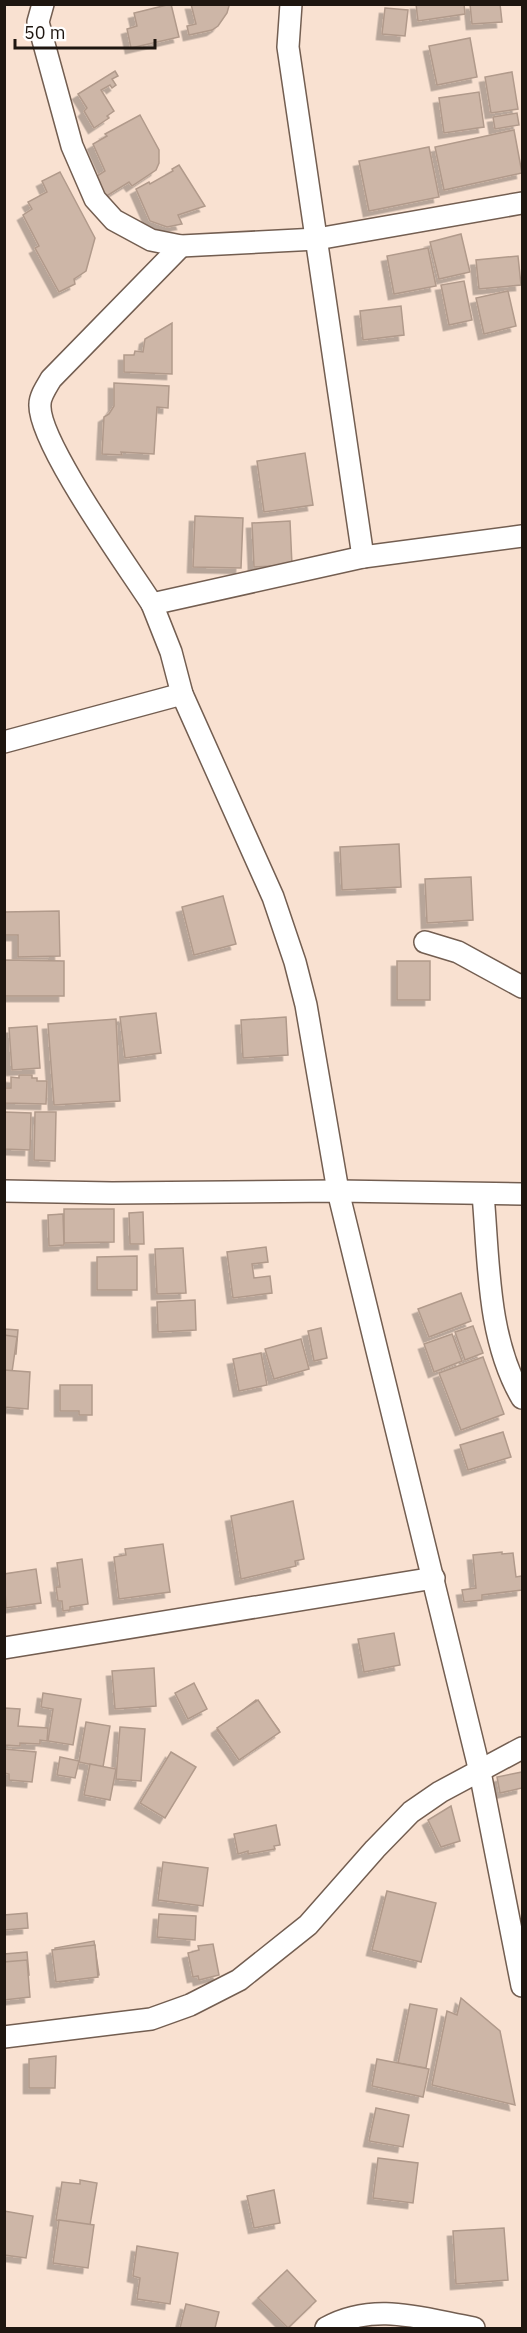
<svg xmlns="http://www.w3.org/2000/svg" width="527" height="2333" viewBox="0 0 527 2333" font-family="'IBM Plex Sans',sans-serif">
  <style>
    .building { fill: #cdb6a7; stroke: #b19a8b; stroke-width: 1.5; filter: url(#shadow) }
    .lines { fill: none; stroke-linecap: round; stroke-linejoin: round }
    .minor-casing { stroke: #735e51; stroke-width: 24 }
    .minor { stroke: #fff; stroke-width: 21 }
  </style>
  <defs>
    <filter id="shadow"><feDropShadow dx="-5.5" dy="5.5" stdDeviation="0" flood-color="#0004"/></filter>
  </defs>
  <rect width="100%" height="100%" fill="#f9e1d1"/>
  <g class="building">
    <polygon points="171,4 179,37 131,48 127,29 137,26 134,13"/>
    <polygon points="191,4 229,4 229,6 227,13 218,26 212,30 189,35 187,26 196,24"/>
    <polygon points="416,4 464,4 465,14 418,21"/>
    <polygon points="470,4 500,4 502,22 472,24"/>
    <polygon points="385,8 408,10 405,36 382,34"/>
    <polygon points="470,38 477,77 437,85 429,46"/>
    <polygon points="115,71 118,76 112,79 116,85 112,88 110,85 101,90 114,111 107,116 109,118 94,128 84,111 87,108 78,94"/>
    <polygon points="512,72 518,109 491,113 485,77"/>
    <polygon points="479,92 484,127 444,133 439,98"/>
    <polygon points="517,113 519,125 495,129 493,117"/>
    <polygon points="140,115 159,150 159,163 156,170 132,186 129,182 105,197 94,178 105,171 93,144 107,136 105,134"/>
    <polygon points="514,130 522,173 444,190 435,147"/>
    <polygon points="429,147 439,197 369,211 359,161"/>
    <polygon points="179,165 205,206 178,215 182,224 167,227 150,221 136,189 149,182 150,184 173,171 172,169"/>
    <polygon points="60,172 95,238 86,271 74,279 75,284 59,292 35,248 39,246 23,215 32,209 28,202 47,192 42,181"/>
    <polygon points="461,234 470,272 439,279 430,242"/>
    <polygon points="428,248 436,286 394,294 387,256"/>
    <polygon points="518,256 521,285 479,289 476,260"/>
    <polygon points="464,281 472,320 449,325 441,285"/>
    <polygon points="508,291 516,326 484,334 476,298"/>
    <polygon points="401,306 404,335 363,340 360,311"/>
    <polygon points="172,323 172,374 124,372 124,355 134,355 135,351 143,352 145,339"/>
    <polygon points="114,383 169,386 168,408 157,407 154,454 121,452 122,455 102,454 104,417 109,414 114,406"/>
    <polygon points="305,453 313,505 264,512 257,461"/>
    <polygon points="195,516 243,518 241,568 193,567"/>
    <polygon points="290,521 292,565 254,567 252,523"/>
    <polygon points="399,844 401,887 342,890 340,847"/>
    <polygon points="471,877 473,920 427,923 425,879"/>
    <polygon points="223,896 236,944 194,955 182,907"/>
    <polygon points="59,911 60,956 18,957 18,935 4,935 4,912"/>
    <polygon points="4,960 64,961 64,996 4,996"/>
    <rect x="397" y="961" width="33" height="39"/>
    <polygon points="156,1013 161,1053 125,1058 120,1017"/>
    <polygon points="286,1017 288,1055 243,1058 241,1020"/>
    <polygon points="116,1019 120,1101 54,1105 48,1024"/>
    <polygon points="37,1026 40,1068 12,1070 9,1028"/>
    <polygon points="19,1075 32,1075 32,1078 37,1078 37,1081 47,1081 46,1104 4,1103 4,1088 11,1088 11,1077 19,1078"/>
    <polygon points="4,1112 31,1113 30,1150 4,1149"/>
    <polygon points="35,1112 56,1112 55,1161 34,1160"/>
    <polygon points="64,1209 114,1209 114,1242 64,1243"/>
    <polygon points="143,1212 144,1244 130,1244 129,1213"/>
    <polygon points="63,1214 64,1245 49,1246 48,1215"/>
    <polygon points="266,1247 268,1262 252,1264 254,1278 270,1276 272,1293 233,1298 227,1252"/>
    <polygon points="183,1248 186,1293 157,1294 155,1249"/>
    <polygon points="137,1256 137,1290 97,1290 97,1257"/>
    <polygon points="461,1293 471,1321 429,1337 418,1309"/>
    <polygon points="195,1300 196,1330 158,1332 157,1302"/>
    <polygon points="473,1326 483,1353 465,1360 455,1332"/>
    <polygon points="321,1328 327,1358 314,1361 308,1331"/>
    <polygon points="4,1329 18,1330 16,1354 8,1354 8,1347 4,1347"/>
    <polygon points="452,1334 462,1361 434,1372 424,1344"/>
    <polygon points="4,1335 17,1337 12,1372 4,1370"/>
    <polygon points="301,1339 309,1369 274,1379 265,1349"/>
    <polygon points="261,1353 267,1385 239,1391 233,1359"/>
    <polygon points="483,1357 504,1414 461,1430 439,1373"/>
    <polygon points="4,1370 30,1372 28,1409 4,1407"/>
    <polygon points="60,1385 92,1385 92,1415 79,1415 79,1411 60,1411"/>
    <polygon points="503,1432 511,1457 468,1470 460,1445"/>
    <polygon points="293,1501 304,1559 295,1561 296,1566 241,1579 231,1516"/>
    <polygon points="163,1544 170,1592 119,1599 114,1557 126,1555 125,1549"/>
    <polygon points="502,1552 502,1554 513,1553 516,1577 522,1576 522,1590 482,1595 482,1600 464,1602 462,1590 476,1588 473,1555"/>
    <polygon points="82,1559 88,1604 70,1607 70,1610 63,1611 62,1601 58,1601 56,1587 60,1587 57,1563"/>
    <polygon points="36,1569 41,1603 6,1608 4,1574"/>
    <polygon points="394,1633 400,1665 364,1672 358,1639"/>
    <polygon points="154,1668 156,1706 115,1709 112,1671"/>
    <polygon points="194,1683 207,1709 188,1719 175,1693"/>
    <polygon points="43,1693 81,1699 73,1745 48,1741 53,1709 41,1707"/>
    <polygon points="256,1700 279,1730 240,1759 217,1730"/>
    <polygon points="258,1700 280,1732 239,1760 217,1728"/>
    <polygon points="4,1708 20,1709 18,1726 48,1728 47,1741 40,1740 40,1744 20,1743 20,1746 4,1745"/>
    <polygon points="86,1722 110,1726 103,1767 79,1762"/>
    <polygon points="120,1727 145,1729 141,1781 116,1779"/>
    <polygon points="4,1749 36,1752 32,1782 9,1780 9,1774 4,1773"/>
    <polygon points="171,1752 196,1767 165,1818 140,1803"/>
    <polygon points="60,1757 79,1761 75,1778 57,1775"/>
    <polygon points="90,1764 116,1769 110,1800 84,1795"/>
    <polygon points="522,1772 522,1788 500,1793 497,1777"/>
    <polygon points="451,1806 460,1841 441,1847 428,1820"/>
    <polygon points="276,1825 280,1845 274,1846 275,1849 248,1854 248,1851 238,1854 234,1834"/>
    <polygon points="163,1862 208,1868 203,1906 158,1900"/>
    <polygon points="387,1891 436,1903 421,1962 372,1950"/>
    <polygon points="27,1913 28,1928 4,1930 4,1915"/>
    <polygon points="159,1914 196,1916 195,1940 157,1937"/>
    <polygon points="94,1941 99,1975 60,1982 55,1948"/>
    <polygon points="213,1944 219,1975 199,1980 198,1976 193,1977 188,1953 199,1950 198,1946"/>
    <polygon points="95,1945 98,1977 56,1982 52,1950"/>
    <polygon points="27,1952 29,1975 22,1976 23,1984 10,1985 11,1994 4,1994 4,1954"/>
    <polygon points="27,1960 30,1997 4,2000 4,1962"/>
    <polygon points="461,1998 500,2031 515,2105 432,2085 447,2011 457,2015"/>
    <polygon points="410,2004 437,2009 426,2068 398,2063"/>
    <polygon points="56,2056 55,2088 29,2088 29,2059"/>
    <polygon points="377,2059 429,2069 423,2097 372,2086"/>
    <polygon points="376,2108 409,2115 403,2147 369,2141"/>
    <polygon points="378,2158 418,2163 413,2203 373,2198"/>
    <polygon points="80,2180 97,2183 90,2225 56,2220 62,2182 80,2184"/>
    <polygon points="274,2190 280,2223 254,2228 247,2196"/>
    <polygon points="4,2211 33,2216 26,2258 4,2255"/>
    <polygon points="59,2220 94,2225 88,2268 53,2263"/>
    <polygon points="504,2228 508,2280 456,2284 453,2231"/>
    <polygon points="137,2246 178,2253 170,2304 137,2299 140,2278 133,2276"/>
    <polygon points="287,2270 316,2301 288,2328 258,2298"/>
    <polygon points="186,2304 219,2312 215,2328 180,2328"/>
  </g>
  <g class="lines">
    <g class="minor-casing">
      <g id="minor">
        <polyline points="43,4 38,22 72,146 95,199 114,220 151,240 181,246 317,239 522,203"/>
        <polyline points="291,4 288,47 363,557"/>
        <polyline points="522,536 363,557 152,604 171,652 182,694 273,897 295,962 306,1005 338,1191 480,1772 522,1986"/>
        <path d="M152 604C129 568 37 441 40 404 40 396 47 386 51 379L181 246"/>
        <polyline points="4,742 182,694"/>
        <polyline points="425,942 458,952 522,987"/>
        <polyline points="4,1191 112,1193 338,1191 522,1194"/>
        <path d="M483 1194C489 1262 487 1338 522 1398"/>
        <polyline points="4,1648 434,1578"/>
        <polyline points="4,2037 151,2019 190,2005 239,1980 308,1925 375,1849 411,1812 440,1792 522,1748"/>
        <path d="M326 2328C374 2301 423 2319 474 2328"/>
      </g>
    </g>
    <use href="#minor" class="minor"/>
  </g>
  <rect width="527" height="2333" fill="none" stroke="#1e1610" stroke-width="12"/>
  <path d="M15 39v9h140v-9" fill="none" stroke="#1e1610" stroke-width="3"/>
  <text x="24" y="39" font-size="18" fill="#1e1610" stroke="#ffffff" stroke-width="4.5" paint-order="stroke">50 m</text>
</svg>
